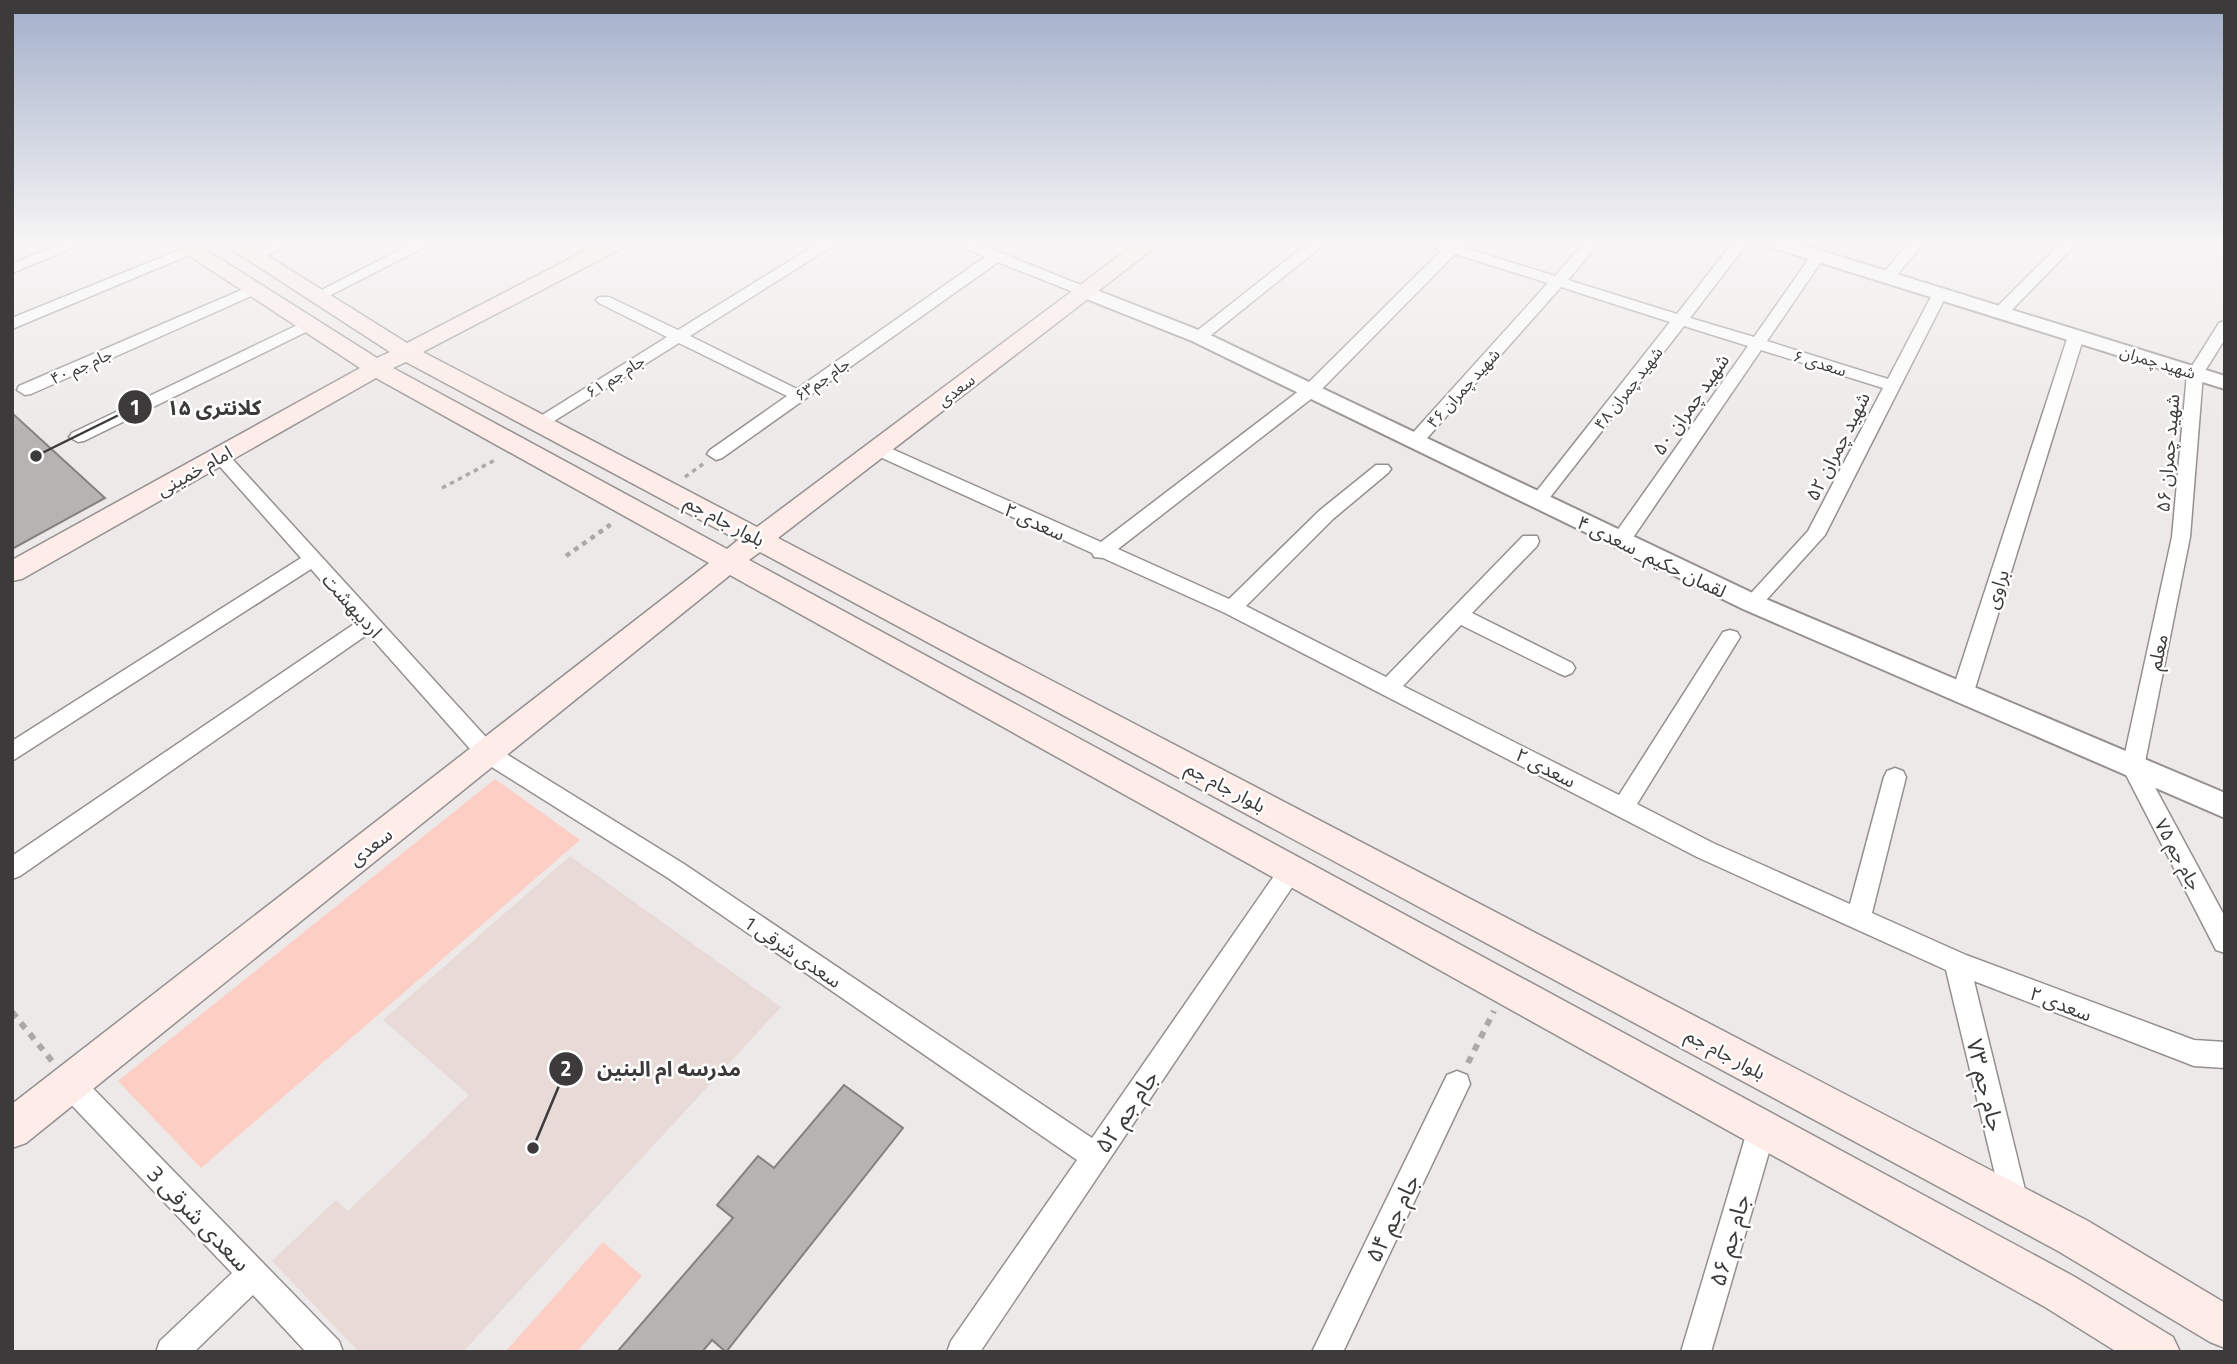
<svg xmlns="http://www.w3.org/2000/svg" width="2237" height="1364" viewBox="0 0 2237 1364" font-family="'Titillium Web','Noto Sans Arabic',sans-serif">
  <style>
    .built { fill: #e7dad7 }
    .green { fill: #fccec4 }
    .building { fill: #b7b3b2; stroke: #858180; stroke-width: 2 }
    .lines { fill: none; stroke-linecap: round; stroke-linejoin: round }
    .minor-casing { stroke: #93908f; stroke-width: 3 }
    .tertiary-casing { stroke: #93908f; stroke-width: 4 }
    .secondary-casing { stroke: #93908f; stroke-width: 3 }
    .path-far2 { stroke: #aba8a7; stroke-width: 3.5; stroke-dasharray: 4.5 4.5; stroke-linecap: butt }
    .path-far1 { stroke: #aba8a7; stroke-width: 4.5; stroke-dasharray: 5 5; stroke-linecap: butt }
    .path { stroke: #aba8a7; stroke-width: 6; stroke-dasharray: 7 7; stroke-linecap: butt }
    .minor { fill: #fff; fill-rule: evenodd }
    .tertiary { fill: #fff; fill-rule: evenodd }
    .secondary { fill: #fdece8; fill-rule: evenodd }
    .labels { text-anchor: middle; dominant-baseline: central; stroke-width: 5; stroke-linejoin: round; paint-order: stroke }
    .far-street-label { font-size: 16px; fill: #3c3a3a; stroke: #fff }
    .street-label { font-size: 19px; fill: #3c3a3a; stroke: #fff }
    .near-street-label { font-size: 23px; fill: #3c3a3a; stroke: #fff }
    .leader { fill: none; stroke: #3c3a3a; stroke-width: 2.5 }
    .callout-dot { fill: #3c3a3a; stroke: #fff; stroke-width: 2.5 }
    .mark-label { font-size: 21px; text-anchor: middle; font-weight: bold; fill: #fff }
    .callout-label { font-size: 21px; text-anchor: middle; font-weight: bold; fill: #3c3a3a; stroke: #fff; stroke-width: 5; stroke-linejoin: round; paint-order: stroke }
  </style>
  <rect width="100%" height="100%" fill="#ede9e8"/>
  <polygon class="built" points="570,856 781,1007 463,1352 359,1352 272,1261 336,1200 348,1211 469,1095 383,1020"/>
  <g class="green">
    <polygon points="495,779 580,840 201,1168 118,1081"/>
    <polygon points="603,1242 642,1276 577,1352 505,1352"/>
  </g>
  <g class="building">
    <polygon points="12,413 105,498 12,549"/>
    <polygon points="844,1085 903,1128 726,1352 712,1340 702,1352 617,1352 733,1218 717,1205 758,1156 774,1168"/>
  </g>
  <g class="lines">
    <g class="minor-casing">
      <g id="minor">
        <polygon points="68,241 89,241 12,273 12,264"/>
        <polygon points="274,241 293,241 259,260 249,260 247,257"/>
        <polygon points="417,241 436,241 323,299 318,301 310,296"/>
        <polygon points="822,241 840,241 690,336 797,389 985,257 950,241 971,241 1091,289 1094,292 1091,295 1081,295 998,262 722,458 716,460 707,454 710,450 787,396 679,343 546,426 540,427 531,422 667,337 599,303 596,300 599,297 609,297 678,330"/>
        <polygon points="1311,241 1328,241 1205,340 1193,340 1191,337 1193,334"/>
        <polygon points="1420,241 1467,241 1462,247 1555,276 1586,241 1601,241 1568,280 1677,314 1734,241 1749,241 1690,318 1754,337 1813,253 1823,253 1825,256 1767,341 1888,379 1934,291 1944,291 1947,294 1825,535 1759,608 1745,608 1742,603 1808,531 1883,388 1761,350 1628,545 1614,545 1612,540 1614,535 1748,346 1684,326 1544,505 1532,505 1529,501 1532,497 1670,322 1561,287 1421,445 1409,445 1406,441 1409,437 1548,283 1455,254 1316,395 1118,549 1229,599 1319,511 1376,465 1388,465 1391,469 1388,473 1333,519 1246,606 1386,677 1523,536 1537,536 1539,541 1537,546 1472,613 1572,663 1575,668 1572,673 1565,676 1558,673 1461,625 1403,686 1619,795 1723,632 1730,630 1737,632 1740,637 1737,642 1637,804 1713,843 1850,904 1884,777 1887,771 1895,768 1903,771 1906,777 1872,913 1966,955 2194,1040 2225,1042 2225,1068 2194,1066 1974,981 2029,1206 2025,1216 2015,1220 2005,1216 1946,970 1697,857 1225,613 1103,558 1094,557 1092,553 871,453 868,449 877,443 883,445 1101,542 1304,387 1442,250"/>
        <polygon points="1910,241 1925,241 1892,281 1882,281 1879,278 1882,275"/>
        <polygon points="2063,241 2079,241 2006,316 1994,316 1992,313 1994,310"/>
        <polygon points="189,246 196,250 194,253 12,329 12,318"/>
        <polygon points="253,285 261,290 258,293 31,394 25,395 17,390 19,386"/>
        <polygon points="308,320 316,325 314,328 84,441 78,442 69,437 72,433"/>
        <polygon points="2225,321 2225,339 2203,374 2190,537 2144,767 2225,917 2225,953 2216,950 2122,767 2172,537 2187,374 2219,323"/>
        <polygon points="2076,331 2084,336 1973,695 1969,701 1962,703 1955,701 1951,695 2068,336"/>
        <polygon points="220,450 226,452 495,747 684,864 1092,1138 1283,863 1291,860 1299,863 1303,870 1299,877 980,1352 947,1352 951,1341 1077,1160 668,878 479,759 368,634 20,876 12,879 12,856 357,622 311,569 12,761 12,741 301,558 214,460 211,456 214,452"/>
        <polygon points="70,1071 80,1075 339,1341 343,1352 306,1352 253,1295 194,1352 156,1352 160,1341 232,1273 60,1093 57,1084 60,1075"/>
        <polygon points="1457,1071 1467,1075 1470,1084 1343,1352 1312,1352 1447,1075"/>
        <polygon points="1762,1114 1772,1118 1776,1128 1711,1352 1681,1352 1748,1128 1752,1118"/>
      </g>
    </g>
    <g class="tertiary-casing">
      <g id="tertiary">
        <polygon points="1761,241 1790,241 2225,376 2225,389 1764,245"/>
        <polygon points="1086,286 1206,333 1761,597 2225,793 2225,818 1743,609 1192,341 1079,296 1076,292 1079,288"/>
      </g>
    </g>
    <g class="secondary-casing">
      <path id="secondary" d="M167 241H192L377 358 390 352 219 241H244L407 343 604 241H631L628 245 423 352 757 527 1139 241H1163L778 538 2088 1221 2225 1303V1348L2210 1342 2058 1251 760 552 749 560 2075 1277 2173 1337 2180 1352H2117L2045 1307 730 575 26 1143 12 1148V1104L709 563 376 378 22 579 12 581V560L360 368ZM406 362 738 540 727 549 393 368Z"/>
    </g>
    <g class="path-far2">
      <polyline points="685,477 703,464"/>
      <polyline points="442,488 497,459"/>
      <polyline points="607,527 614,522"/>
    </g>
    <polyline class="path-far1" points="566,556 610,525"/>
    <g class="path">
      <polyline points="12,1012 52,1061"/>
      <polyline points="1468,1063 1494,1011"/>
    </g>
    <use href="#minor" class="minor"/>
    <use href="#tertiary" class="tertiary"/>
    <use href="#secondary" class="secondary"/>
  </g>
  <linearGradient id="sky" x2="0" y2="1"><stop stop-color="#a2afca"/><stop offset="0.56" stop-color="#f7f5f5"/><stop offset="1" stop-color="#f7f5f5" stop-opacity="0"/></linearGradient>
  <rect width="2237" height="432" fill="url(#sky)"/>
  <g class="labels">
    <g class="far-street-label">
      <text transform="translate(2158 362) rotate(17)">شهید چمران</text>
      <text transform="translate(1820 363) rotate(17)">سعدی ۶</text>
      <text transform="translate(81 366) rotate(-24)">جام جم ۴۰</text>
      <text transform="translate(615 376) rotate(-32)">جام جم ۶۱</text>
      <text transform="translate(822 379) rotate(-35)">جام جم۶۳</text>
      <text transform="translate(1463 388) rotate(-48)">شهید چمران ۴۶</text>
      <text transform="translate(1628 388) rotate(-52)">شهید چمران ۴۸</text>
      <text transform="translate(956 390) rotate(-37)">سعدی</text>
    </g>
    <g class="street-label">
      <text transform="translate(1690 404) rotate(-55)">شهید چمران ۵۰</text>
      <text transform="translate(1837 446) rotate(-63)">شهید چمران ۵۲</text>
      <text transform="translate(2167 453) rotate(-85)">شهید چمران ۵۶</text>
      <text transform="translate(194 470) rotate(-29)">امام خمینی</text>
      <text transform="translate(725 520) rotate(28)">بلوار جام جم</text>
      <text transform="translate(1035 521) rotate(25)">سعدی ۲</text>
      <text transform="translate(1652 556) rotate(26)">لقمان حکیم_سعدی ۴</text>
      <text transform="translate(1996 589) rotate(-72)">براوی</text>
      <text transform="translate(353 605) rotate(48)">اردیبهشت</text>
      <text transform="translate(2157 652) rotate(-78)">معلم</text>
      <text transform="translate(1546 767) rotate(27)">سعدی ۲</text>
      <text transform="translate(1226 786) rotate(28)">بلوار جام جم</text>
      <text transform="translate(370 846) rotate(-38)">سعدی</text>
      <text transform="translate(2179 854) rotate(62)">جام جم ۷۵</text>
      <text transform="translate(793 951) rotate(34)">سعدی شرقی 1</text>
      <text transform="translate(2061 1003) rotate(21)">سعدی ۲</text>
      <text transform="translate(1726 1053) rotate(28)">بلوار جام جم</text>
    </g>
    <g class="near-street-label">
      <text transform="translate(1986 1085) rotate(76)">جام جم ۷۳</text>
      <text transform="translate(1126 1111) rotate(-56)">جام جم ۵۲</text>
      <text transform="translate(199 1218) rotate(46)">سعدی شرقی 3</text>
      <text transform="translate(1392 1218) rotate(-64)">جام جم ۵۴</text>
      <text transform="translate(1729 1240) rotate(-74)">جام جم ۵۶</text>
    </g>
  </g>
  <path class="leader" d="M36 456L135 407M533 1148L566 1069"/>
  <g class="callout-dot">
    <circle cx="36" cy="456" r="7"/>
    <circle cx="533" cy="1148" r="7"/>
    <circle cx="135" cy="407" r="18"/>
    <circle cx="566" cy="1069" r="18"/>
  </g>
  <g class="mark-label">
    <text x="135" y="415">1</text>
    <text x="566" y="1076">2</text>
  </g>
  <g class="callout-label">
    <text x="214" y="415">کلانتری ۱۵</text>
    <text x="669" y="1076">مدرسه ام البنین</text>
  </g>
  <rect width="2237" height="1364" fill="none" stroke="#3c3a3a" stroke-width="28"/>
</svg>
